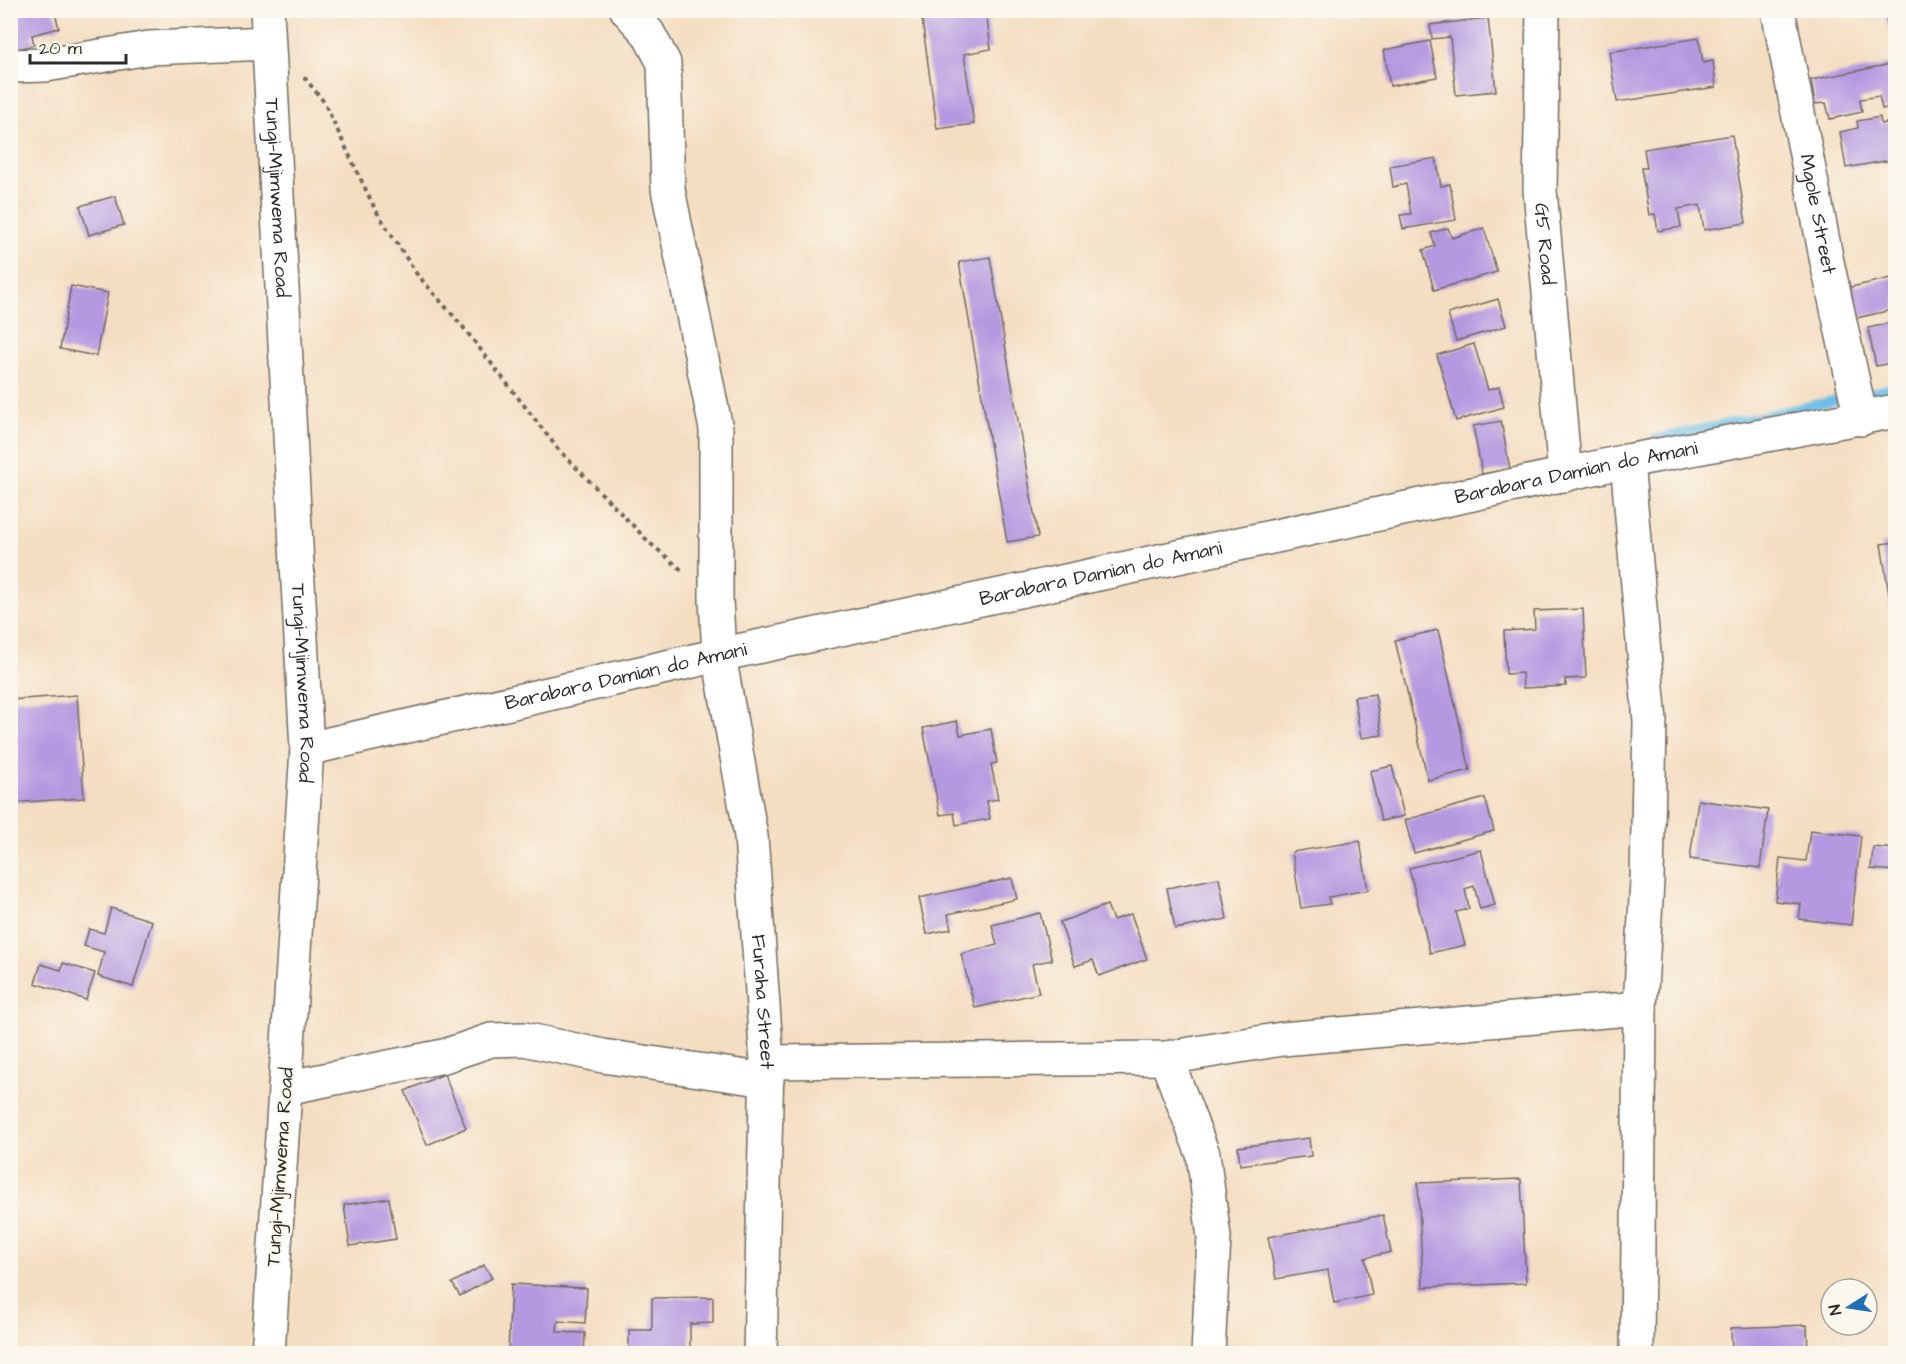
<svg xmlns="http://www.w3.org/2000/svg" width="1906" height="1364" viewBox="0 0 1906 1364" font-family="'Architects Daughter',sans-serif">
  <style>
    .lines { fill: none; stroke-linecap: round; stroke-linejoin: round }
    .stream { stroke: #6cbee8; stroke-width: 9 }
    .building { fill: #b498e0 }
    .minor-casing { stroke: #716a60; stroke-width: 36 }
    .tertiary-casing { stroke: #716a60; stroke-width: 36 }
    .path { stroke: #716a60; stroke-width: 4; stroke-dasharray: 4.5 4.5; stroke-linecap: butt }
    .minor { stroke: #fff; stroke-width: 33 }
    .tertiary { stroke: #fff; stroke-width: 33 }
    .labels { text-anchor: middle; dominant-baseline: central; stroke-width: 4.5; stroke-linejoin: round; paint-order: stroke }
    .street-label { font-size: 20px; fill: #2b2b2b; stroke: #fbf7ec }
  </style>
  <rect width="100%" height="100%" fill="#fbf7ec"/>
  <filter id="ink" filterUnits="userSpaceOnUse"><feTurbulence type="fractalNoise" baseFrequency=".0167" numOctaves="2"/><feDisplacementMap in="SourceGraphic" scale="12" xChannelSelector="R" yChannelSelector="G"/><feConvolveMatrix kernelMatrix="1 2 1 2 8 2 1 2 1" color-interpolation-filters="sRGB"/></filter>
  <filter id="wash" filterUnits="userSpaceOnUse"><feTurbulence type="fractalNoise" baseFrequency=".008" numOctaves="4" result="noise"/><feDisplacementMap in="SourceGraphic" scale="24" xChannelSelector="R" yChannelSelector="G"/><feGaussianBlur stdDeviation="1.35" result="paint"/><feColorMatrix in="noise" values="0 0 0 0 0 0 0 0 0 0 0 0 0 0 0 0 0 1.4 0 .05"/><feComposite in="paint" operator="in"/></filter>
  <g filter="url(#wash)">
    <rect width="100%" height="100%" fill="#f4dec2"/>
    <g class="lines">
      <polyline class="stream" points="1655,439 1896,387"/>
    </g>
    <g id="blocks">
      <g class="building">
        <polygon points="10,10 54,10 59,28 32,35 34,45 10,51"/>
        <polygon points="1884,10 1896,10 1896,52 1895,52"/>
        <polygon points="986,11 991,49 964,54 974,124 937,129 922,20"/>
        <polygon points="1488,18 1496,91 1456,95 1450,37 1432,39 1430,25"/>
        <polygon points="1699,38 1703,63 1713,61 1716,87 1617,102 1609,52"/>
        <polygon points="1430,41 1437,77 1390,86 1384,50"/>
        <polygon points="1896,63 1896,106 1882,109 1879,96 1860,99 1862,112 1830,119 1826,103 1815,104 1811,80"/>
        <polygon points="1880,117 1881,124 1896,121 1896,159 1846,168 1840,132 1858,128 1857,121"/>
        <polygon points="1732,135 1746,223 1704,230 1700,205 1678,209 1681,227 1658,231 1655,214 1649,215 1641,168 1647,168 1644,149"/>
        <polygon points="1436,158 1441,186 1450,184 1456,220 1403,229 1400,215 1411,214 1406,184 1393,187 1390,166"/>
        <polygon points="115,196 124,225 89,235 80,206"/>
        <polygon points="1448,228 1452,238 1484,228 1497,272 1434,290 1423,250 1435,246 1431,233"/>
        <polygon points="990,257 1038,537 1007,542 959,262"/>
        <polygon points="1896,277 1896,309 1848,320 1842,289"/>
        <polygon points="71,286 108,293 96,356 60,349"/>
        <polygon points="1498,299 1506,326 1456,341 1448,314"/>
        <polygon points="1896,322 1896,362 1876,366 1868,328"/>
        <polygon points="1474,344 1488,390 1499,387 1504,407 1456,421 1437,355"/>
        <polygon points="1501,421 1510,469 1482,474 1473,426"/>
        <polygon points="1896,542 1896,611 1892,612 1881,544"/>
        <polygon points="1583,609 1586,678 1565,679 1566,686 1523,688 1522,673 1506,674 1504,631 1535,629 1534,611"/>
        <polygon points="1438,630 1470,770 1428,780 1395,640"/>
        <polygon points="1375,694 1382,735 1361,738 1354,697"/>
        <polygon points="77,695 84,798 10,803 10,700"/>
        <polygon points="957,721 960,735 991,729 997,763 991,764 998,799 987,801 990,819 956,825 954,813 940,815 923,728"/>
        <polygon points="1392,766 1404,816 1381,821 1370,771"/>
        <polygon points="1485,798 1494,831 1414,853 1405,820"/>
        <polygon points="1698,800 1768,810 1760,868 1690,859"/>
        <polygon points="1810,830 1861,836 1851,925 1799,919 1801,904 1775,901 1780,858 1806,861"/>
        <polygon points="1360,841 1368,890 1328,897 1330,904 1301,908 1292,852"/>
        <polygon points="1873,847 1896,849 1896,871 1871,869"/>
        <polygon points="1481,850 1495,905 1480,909 1474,886 1465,889 1469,909 1456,912 1465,945 1430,953 1409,868"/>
        <polygon points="1012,878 1017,899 948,914 951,929 927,934 919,898"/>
        <polygon points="1219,878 1227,919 1175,929 1167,888"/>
        <polygon points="1107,905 1113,920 1131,914 1147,959 1099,976 1093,960 1075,966 1060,922"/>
        <polygon points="111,908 152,921 133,987 98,976 104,952 84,946 89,929 104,933"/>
        <polygon points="1040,913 1052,960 1032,964 1039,993 975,1008 961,954 997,945 992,925"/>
        <polygon points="63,963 95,973 86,1000 35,983 41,964 61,970"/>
        <polygon points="444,1074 466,1128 427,1145 405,1091"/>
        <polygon points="1309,1138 1311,1156 1240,1165 1238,1147"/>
        <polygon points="1521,1179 1526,1283 1423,1287 1418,1183"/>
        <polygon points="389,1198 396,1239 350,1246 344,1205"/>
        <polygon points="1383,1215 1391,1252 1365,1258 1372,1295 1334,1303 1328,1270 1276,1279 1268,1237"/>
        <polygon points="484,1265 492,1278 460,1296 452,1283"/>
        <polygon points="511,1284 587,1288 585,1323 558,1321 557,1332 585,1333 584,1354 508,1354"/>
        <polygon points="713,1297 713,1323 690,1324 690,1354 629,1354 629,1330 652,1330 652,1298"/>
        <polygon points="1807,1325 1808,1354 1732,1354 1731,1328"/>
      </g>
    </g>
  </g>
  <g filter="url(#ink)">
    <use href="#blocks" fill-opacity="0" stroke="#716a60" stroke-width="1.5"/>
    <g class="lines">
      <g class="minor-casing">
        <g id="minor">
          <path id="s1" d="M627 10 648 33 664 63 668 189 716 429V599L719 655 751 836 767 1062 760 1354"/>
          <path id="s2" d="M1543 10 1540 190 1565 475"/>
          <path id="s3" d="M1778 10 1827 262 1861 419"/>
          <polyline points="10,66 46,65 149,48 267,43"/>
          <polyline points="1627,461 1650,721 1647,881 1640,1008 1637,1354"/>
          <path id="s4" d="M307 749 719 655 1627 461 1896 411"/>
          <polyline points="1166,1058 1203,1154 1214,1237 1208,1354"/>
          <polyline points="767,1062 1166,1058 1282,1039 1640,1008"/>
          <polyline points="285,1088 444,1056 491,1040 524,1039 603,1056 767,1080"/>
        </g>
      </g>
      <g class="tertiary-casing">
        <g id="tertiary">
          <path id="s5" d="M267 10 307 749 268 1354"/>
        </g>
      </g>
      <polyline class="path" points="304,77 324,102 375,209 416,273 463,327 558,449 651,544 683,571"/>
      <use href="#minor" class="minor"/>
      <use href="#tertiary" class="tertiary"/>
    </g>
  </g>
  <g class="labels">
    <g class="street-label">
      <text stroke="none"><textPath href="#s5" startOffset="188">Tungi—Mjimwema Road</textPath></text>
      <text stroke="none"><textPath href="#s3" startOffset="208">Mgole Street</textPath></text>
      <text stroke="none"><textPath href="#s2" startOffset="234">G5 Road</textPath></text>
      <text stroke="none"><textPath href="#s4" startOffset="1299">Barabara Damian do Amani</textPath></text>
      <text stroke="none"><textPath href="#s4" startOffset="813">Barabara Damian do Amani</textPath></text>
      <text stroke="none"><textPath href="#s4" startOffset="327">Barabara Damian do Amani</textPath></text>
      <text stroke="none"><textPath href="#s5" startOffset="674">Tungi—Mjimwema Road</textPath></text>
      <text stroke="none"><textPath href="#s1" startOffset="1012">Furaha Street</textPath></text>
      <text transform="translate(280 1167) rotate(-86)">Tungi—Mjimwema Road</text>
    </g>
  </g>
  <rect width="1906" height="1364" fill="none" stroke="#fbf7ec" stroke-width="36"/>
  <g transform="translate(1849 1307) rotate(258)"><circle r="28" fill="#fbf7ec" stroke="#a8a59f" stroke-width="1.5"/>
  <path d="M0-4.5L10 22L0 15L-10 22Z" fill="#1f6fb2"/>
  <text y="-9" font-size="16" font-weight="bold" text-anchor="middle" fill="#2b2b2b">N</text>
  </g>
  <path d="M30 54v9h96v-9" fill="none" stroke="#2b2b2b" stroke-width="3"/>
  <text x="39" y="54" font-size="18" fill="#2b2b2b" stroke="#fbf7ec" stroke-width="4.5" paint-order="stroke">20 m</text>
</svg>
